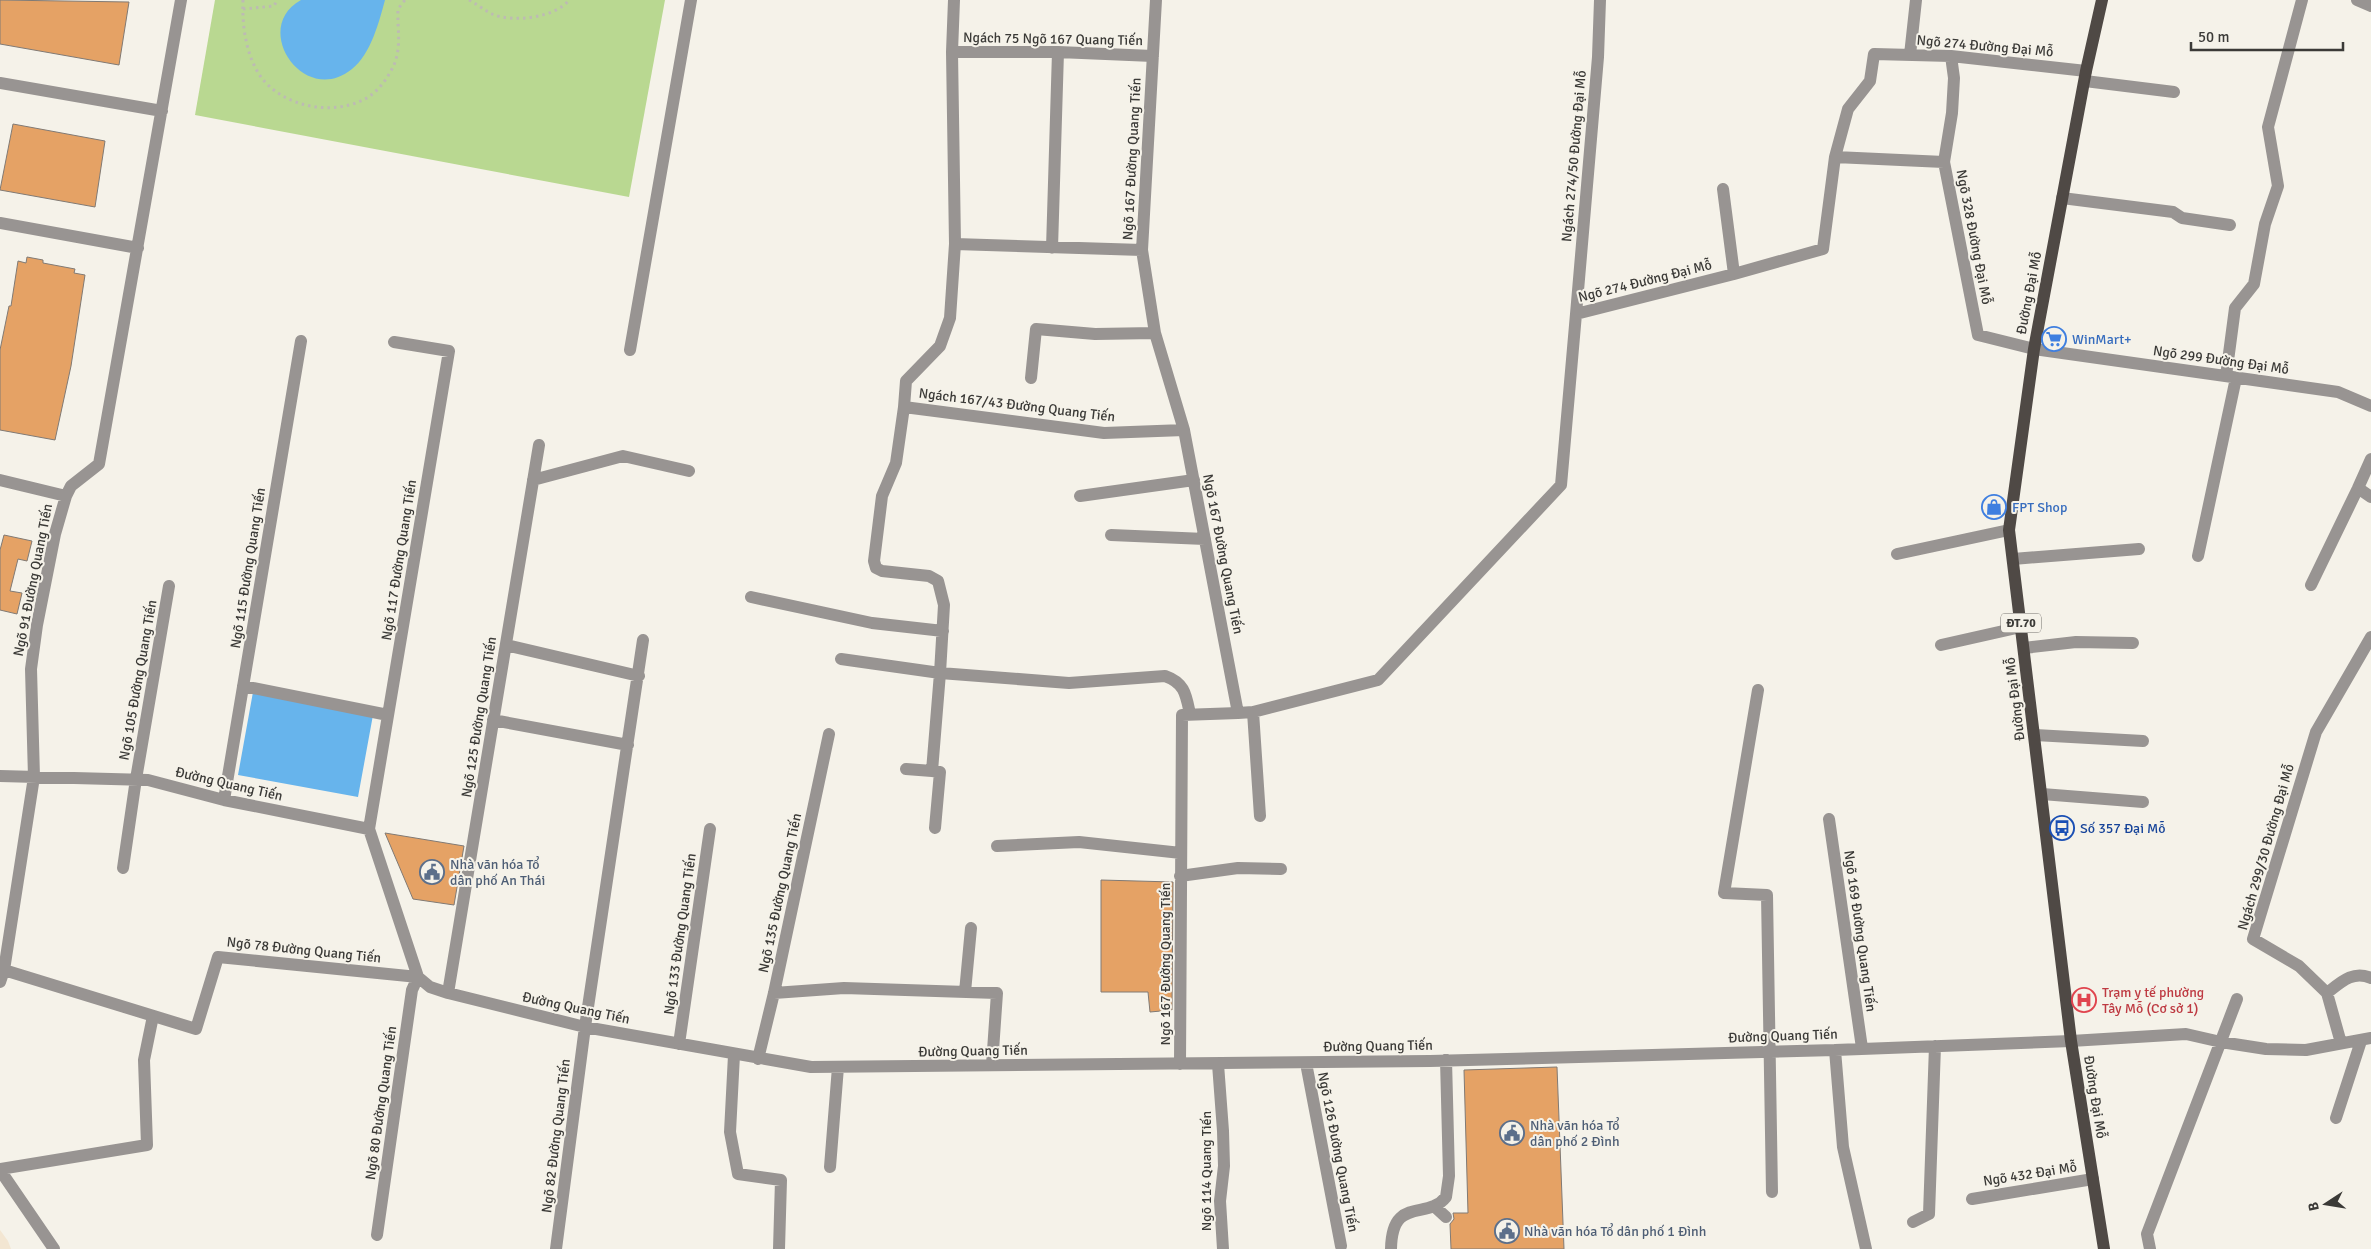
<svg xmlns="http://www.w3.org/2000/svg" width="2371" height="1249" font-family="Signika,sans-serif">
	<style>
		.education { fill: #f3e6d2 }
		.green { fill: #b9d891 }
		.water { fill: #67b4ec }
		.building { fill: #e5a265; stroke: #817a74 }
		.lines { fill: none; stroke-linecap: round; stroke-linejoin: round }
		.path { stroke: #bdbbb3; stroke-width: 3; stroke-dasharray: 2.5 4; stroke-linecap: butt }
		.minor { stroke: #989492; stroke-width: 12 }
		.major { stroke: #4f4945; stroke-width: 12 }
		.labels { text-anchor: middle; dominant-baseline: central; stroke-width: 4; stroke-linejoin: round; paint-order: stroke }
		.shield { fill: #f5f2e9; stroke: #73716c; stroke-width: 1 }
		.shield-label { font-size: 12px; font-weight: bold; fill: #3b3a37 }
		.street-label { font-size: 14px; fill: #3b3a37; stroke: #f5f2e9 }
		.shop-label { font-size: 14px; fill: #366cbe; stroke: #f5f2e9; text-anchor: start }
		.transit-label { font-size: 14px; fill: #164399; stroke: #f5f2e9; text-anchor: start }
		.service-label { font-size: 14px; fill: #4e5e75; stroke: #f5f2e9; text-anchor: start }
		.health-label { font-size: 14px; fill: #be3a42; stroke: #f5f2e9; text-anchor: start }
	</style>
	<rect width="100%" height="100%" fill="#f5f2e9"/>
	<!-- education -->
	<path class="education" d="M0 1230 8 1241 11 1249H0Z"/>
	<!-- green -->
	<path class="green" d="M215 0H665L629 197 195 115Z"/>
	<!-- water -->
	<path class="water" d="M301 0H385C379 22 371 54 352 69 304 108 250 28 301 0Z
		M253 692 373 715 358 797 238 775Z"/>
	<!-- building -->
	<path class="building" d="M0 0 129 2 119 65 0 44Z
		M13 124 105 141 95 207 0 190Z
		M27 257 43 260V263L75 269 74 273 85 275 71 366 55 440 0 430V350L9 306H11L18 261 26 263Z
		M4 535 32 541 27 561 18 559 10 591 22 593 17 614 0 610V550Z
		M385 833 464 846 454 905 413 899Z
		M1101 880 1173 882 1172 1010 1150 1012 1148 992H1101Z
		M1557 1067 1564 1249H1451L1450 1224 1454 1219 1453 1213H1468L1464 1070Z"/>
	<g class="lines">
		<!-- path -->
		<path class="path" d="M243 0C242 22 245 47 255 67 273 105 329 118 365 99 377 93 388 78 394 65 402 44 397 30 398 9L405 0
			M469 0C477 4 484 10 492 14 512 23 555 18 569 0
			M243 9 274 6 277 0"/>
		<!-- minor -->
		<path class="minor" d="M954 0 952 52 955 244 950 318 940 346 906 381 904 407 1104 433 1184 430
			M1156 0 1142 250 1155 333 1184 430 1238 713 1182 715 1180 1064
			M2357 0 2371 6
			M952 52H1058L1153 56
			M1910 55 1916 0
			M1951 56 1954 78 1952 113 1944 162 1978 335 2034 349 2338 392 2371 406
			M2085 81 2174 92
			M0 83 162 111
			M1835 157 1944 162
			M1723 189 1734 274
			M2062 198 2173 212 2182 218 2230 225
			M0 223 138 248
			M955 244 1142 250
			M1052 248 1058 52
			M1576 314 1598 57 1600 0
			M394 342 449 351 369 829 418 977 430 987 448 993 585 1027 811 1067 1430 1061 1835 1050 2071 1041 2186 1034 2221 1042 2266 1049 2306 1050 2371 1038
			M630 350 691 0
			M2226 376 2235 308 2254 284 2265 224 2278 186 2268 127 2302 0
			M1031 378 1036 329 1095 334 1155 333
			M904 407 896 463 882 496 874 561 876 568 882 571 929 576 938 581 944 605 940 673 1069 683 1165 676C1185 683 1186 695 1190 714
			M2371 459 2358 488 2371 497
			M0 480 66 496
			M533 480 623 456 689 471
			M1080 496 1194 480
			M1111 535 1205 539
			M1897 554 2009 530
			M2198 556 2236 378
			M2013 559 2139 549
			M2311 585 2358 488
			M751 597 872 623 943 631
			M506 645 639 676
			M1941 645 2021 627
			M2024 648 2076 642 2133 643
			M841 659 940 673 932 771 906 769
			M243 686 388 715
			M1758 690 1724 893 1767 895 1772 1192
			M1253 712 1260 816
			M1238 713 1253 712 1378 680 1561 485 1576 314 1734 274 1823 249 1835 157 1848 109 1870 81 1874 54 1951 56 2086 71
			M493 720 628 745
			M2035 735 2143 741
			M932 771 940 772 935 828
			M0 776 148 780 224 800 369 829
			M2042 794 2143 802
			M224 800 301 341
			M1829 819 1862 1048
			M997 846 1079 842 1181 853
			M123 868 136 779 169 586
			M1180 876 1238 868 1281 869
			M4 970 196 1029 218 957 418 977
			M0 982 4 970 34 777 31 669 37 625 55 534 66 496 71 486 99 464 181 0
			M965 992 971 928
			M448 993 539 445
			M774 993 844 988 997 993 992 1065
			M2327 993C2341 982 2353 970 2371 978
			M2341 1043 2327 993 2299 966 2253 939 2316 732 2371 637
			M679 1044 710 829
			M1835 1050 1843 1147 1866 1249
			M734 1055 730 1132 738 1174 781 1180 779 1249
			M758 1059 774 993 829 734
			M1306 1063 1341 1246
			M1218 1064 1223 1131 1224 1166 1220 1201 1223 1249
			M2336 1118 2361 1041
			M830 1167 838 1067
			M0 1169 147 1145 144 1060 153 1016
			M0 1170 54 1249
			M1972 1199 2093 1179
			M1434 1206 1446 1217
			M1913 1222 1929 1214 1935 1046
			M377 1235 412 990 418 977
			M556 1249 585 1027 643 640
			M1391 1249C1392 1195 1427 1221 1446 1197L1449 1176 1446 1060
			M2150 1249 2147 1234 2237 999"/>
		<!-- major -->
		<path class="major" d="M2102 0 2086 71 2034 349 2009 530 2071 1041 2104 1249"/>
	</g>
	<!-- icons -->
	<defs>
		<symbol id="supermarket-ring" viewBox="-11 -11 22 22"><circle r="9.5" fill="#f5f2e9" stroke="#3f7fe0" stroke-width="1.5"/><path d="M-6-5.5h2.5l.6 2H6L4.5 2H-2.5L-4.4-4H-6ZM-1.5 3.2a1.3 1.3 0 1 0 .1 0ZM3 3.2a1.3 1.3 0 1 0 .1 0Z" fill="#3f7fe0"/></symbol>
		<symbol id="shop-ring" viewBox="-11 -11 22 22"><circle r="9.5" fill="#f5f2e9" stroke="#3f7fe0" stroke-width="1.5"/><path d="M-5-2.5h2.3a2.7 3.5 0 0 1 5.4 0H5L5.5 6h-11ZM-1.5-2.5h3a1.5 2.3 0 0 0-3 0Z" fill="#3f7fe0"/></symbol>
		<symbol id="bus-ring" viewBox="-11 -11 22 22"><circle r="9.5" fill="#f5f2e9" stroke="#1a4fb4" stroke-width="1.5"/><path d="M-5-6H5V4H4V6H2V4H-2V6H-4V4H-5ZM-3.5-4V0h7V-4ZM-3.5 1.2v1.5H-2V1.2ZM2 1.2v1.5H3.5V1.2Z" fill="#1a4fb4"/></symbol>
		<symbol id="civic-ring" viewBox="-11 -11 22 22"><circle r="9.5" fill="#f5f2e9" stroke="#5c6f8a" stroke-width="1.5"/><path d="M-.6-6.5H3V-4.5H.6V-3L4-1V1h2V6H-6V1h2V-1L-.6-3ZM-1.2 2.5V6h2.4V2.5Z" fill="#5c6f8a"/></symbol>
		<symbol id="hospital-ring" viewBox="-11 -11 22 22"><circle r="9.5" fill="#f5f2e9" stroke="#e0444e" stroke-width="1.5"/><path d="M-5-5h3v3.5h4V-5h3V5h-3V1.5h-4V5h-3Z" fill="#e0444e"/></symbol>
	</defs>
	<g fill-rule="evenodd">
		<use href="#supermarket-ring" x="2040" y="325" width="28" height="28"/>
		<use href="#shop-ring" x="1980" y="493" width="28" height="28"/>
		<use href="#bus-ring" x="2048" y="814" width="28" height="28"/>
		<use href="#civic-ring" x="418" y="858" width="28" height="28"/>
		<use href="#hospital-ring" x="2070" y="986" width="28" height="28"/>
		<use href="#civic-ring" x="1498" y="1119" width="28" height="28"/>
		<use href="#civic-ring" x="1493" y="1217" width="28" height="28"/>
	</g>
	<g class="labels">
		<!-- shield labels -->
		<rect class="shield" x="2001" y="613.5" width="40" height="19" rx="4"/>
		<g class="shield-label">
			<text x="2021" y="623">ĐT.70</text>
		</g>
		<!-- street labels -->
		<g class="street-label">
			<text transform="translate(1053 39) rotate(1)">Ngách 75 Ngõ 167 Quang Tiến</text>
			<text transform="translate(1985 46) rotate(5)">Ngõ 274 Đường Đại Mỗ</text>
			<text transform="translate(1574 156) rotate(-85)">Ngách 274/50 Đường Đại Mỗ</text>
			<text transform="translate(1132 159) rotate(-87)">Ngõ 167 Đường Quang Tiến</text>
			<text transform="translate(1974 237) rotate(79)">Ngõ 328 Đường Đại Mỗ</text>
			<text transform="translate(1645 281) rotate(-14)">Ngõ 274 Đường Đại Mỗ</text>
			<text transform="translate(2029 293) rotate(-79)">Đường Đại Mỗ</text>
			<text transform="translate(2221 360) rotate(8)">Ngõ 299 Đường Đại Mỗ</text>
			<text transform="translate(1017 405) rotate(7)">Ngách 167/43 Đường Quang Tiến</text>
			<text transform="translate(1223 554) rotate(79)">Ngõ 167 Đường Quang Tiến</text>
			<text transform="translate(399 560) rotate(-81)">Ngõ 117 Đường Quang Tiến</text>
			<text transform="translate(248 568) rotate(-81)">Ngõ 115 Đường Quang Tiến</text>
			<text transform="translate(33 580) rotate(-79)">Ngõ 91 Đường Quang Tiến</text>
			<text transform="translate(138 680) rotate(-80)">Ngõ 105 Đường Quang Tiến</text>
			<text transform="translate(2015 699) rotate(-97)">Đường Đại Mỗ</text>
			<text transform="translate(479 717) rotate(-81)">Ngõ 125 Đường Quang Tiến</text>
			<text transform="translate(229 784) rotate(13)">Đường Quang Tiến</text>
			<text transform="translate(2266 847) rotate(-74)">Ngách 299/30 Đường Đại Mỗ</text>
			<text transform="translate(780 893) rotate(-78)">Ngõ 135 Đường Quang Tiến</text>
			<text transform="translate(1860 931) rotate(82)">Ngõ 169 Đường Quang Tiến</text>
			<text transform="translate(680 934) rotate(-82)">Ngõ 133 Đường Quang Tiến</text>
			<text transform="translate(304 950) rotate(6)">Ngõ 78 Đường Quang Tiến</text>
			<text transform="translate(1165 964) rotate(-90)">Ngõ 167 Đường Quang Tiến</text>
			<text transform="translate(576 1008) rotate(12)">Đường Quang Tiến</text>
			<text transform="translate(1783 1036) rotate(-2)">Đường Quang Tiến</text>
			<text transform="translate(1378 1046) rotate(-1)">Đường Quang Tiến</text>
			<text transform="translate(973 1051) rotate(-1)">Đường Quang Tiến</text>
			<text transform="translate(2095 1097) rotate(81)">Đường Đại Mỗ</text>
			<text transform="translate(381 1103) rotate(-82)">Ngõ 80 Đường Quang Tiến</text>
			<text transform="translate(556 1136) rotate(-83)">Ngõ 82 Đường Quang Tiến</text>
			<text transform="translate(1338 1152) rotate(79)">Ngõ 126 Đường Quang Tiến</text>
			<text transform="translate(1206 1171) rotate(-90)">Ngõ 114 Quang Tiến</text>
			<text transform="translate(2030 1174) rotate(-9)">Ngõ 432 Đại Mỗ</text>
		</g>
		<!-- shop labels -->
		<g class="shop-label">
			<text x="2072" y="339">WinMart+</text>
			<text x="2012" y="507">FPT Shop</text>
		</g>
		<!-- transit labels -->
		<g class="transit-label">
			<text x="2080" y="828">Số 357 Đại Mỗ</text>
		</g>
		<!-- service labels -->
		<g class="service-label">
			<text x="450" y="864">Nhà văn hóa Tổ<tspan x="450" dy="16">dân phố An Thái</tspan></text>
			<text x="1530" y="1125">Nhà văn hóa Tổ<tspan x="1530" dy="16">dân phố 2 Đình</tspan></text>
			<text x="1524" y="1231">Nhà văn hóa Tổ dân phố 1 Đình</text>
		</g>
		<!-- health labels -->
		<g class="health-label">
			<text x="2102" y="992">Trạm y tế phường<tspan x="2102" dy="16">Tây Mỗ (Cơ sở 1)</tspan></text>
		</g>
	</g>
	<!-- north arrow -->
	<g transform="translate(2326 1204) rotate(258)" stroke="#f5f2e9" stroke-width="4" paint-order="stroke">
	<path d="M0-4L9 19L0 12L-9 19Z" fill="#3b3a37"/>
	<text y="-8" font-size="14" font-weight="bold" text-anchor="middle" fill="#3b3a37">B</text>
	</g>
	<!-- scale -->
	<path d="M2191 42v8h152v-8" fill="none" stroke="#3b3a37" stroke-width="2.5"/>
	<text x="2198" y="42" font-size="15" fill="#3b3a37" stroke="#f5f2e9" stroke-width="4" paint-order="stroke">50 m</text>
</svg>
